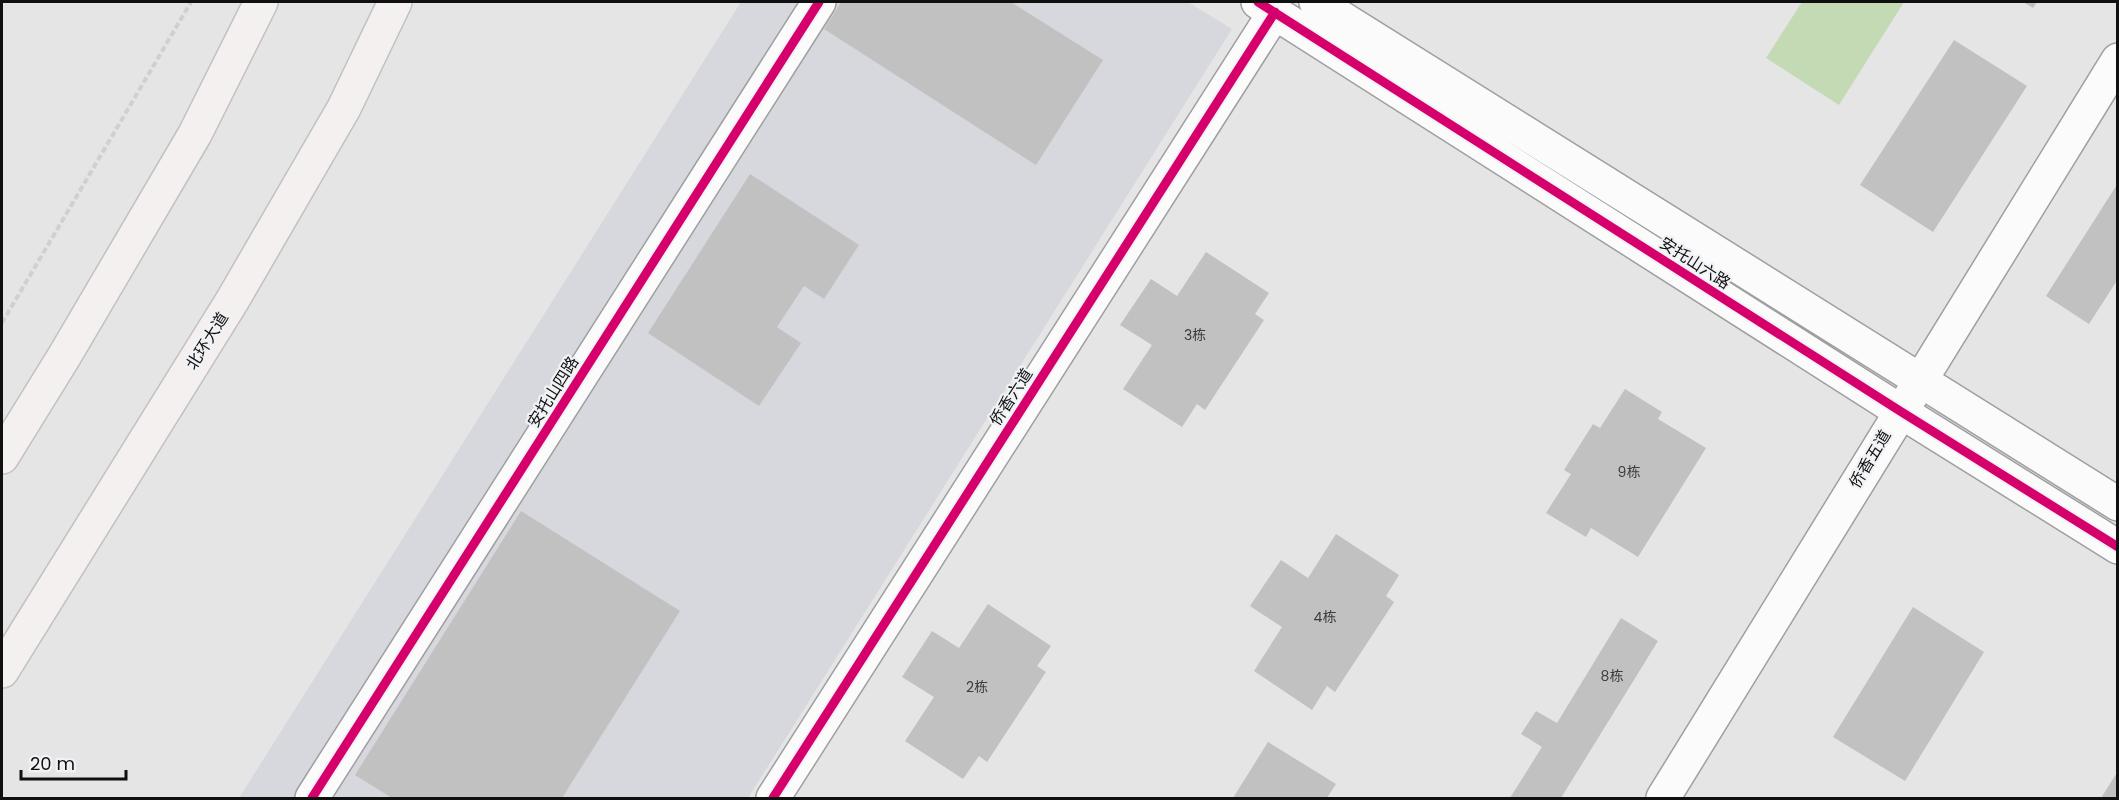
<svg xmlns="http://www.w3.org/2000/svg" width="2119" height="800" font-family="Poppins,'Noto Sans SC',sans-serif">
	<style>
		.built { fill: #d6d8dd }
		.green { fill: #c4dab5 }
		.building { fill: #c2c1c1 }
		.lines { fill: none; stroke-linecap: round; stroke-linejoin: round }
		.minor-casing { stroke: #9f9fa0; stroke-width: 36 }
		.tertiary-casing { stroke: #9f9fa0; stroke-width: 36 }
		.trunk-casing { stroke: #c1c1c2; stroke-width: 36 }
		.path { stroke: #d0d0d0; stroke-width: 4; stroke-dasharray: 6 3; stroke-linecap: butt }
		.minor { stroke: #fbfbfb; stroke-width: 33 }
		.tertiary { stroke: #fbfbfb; stroke-width: 33 }
		.trunk { stroke: #f4f0f0; stroke-width: 33 }
		.cycleway-casing { stroke: #f1f2f5; stroke-width: 13 }
		.cycleway { stroke: #d6006c; stroke-width: 9 }
		.labels { text-anchor: middle; dominant-baseline: central; stroke-width: 4.5; stroke-linejoin: round; paint-order: stroke }
		.number-label { font-size: 14px; fill: #3c3c3d }
		.street-label { font-size: 16px; fill: #101011; stroke: #f1f2f5 }
	</style>
	<rect width="100%" height="100%" fill="#e5e5e6"/>
	<!-- built -->
	<path class="built" d="M741 2H1188L1232 29 748 798H239Z"/>
	<!-- green -->
	<path class="green" d="M1802 2H1904L1839 105 1766 58Z"/>
	<!-- building -->
	<path class="building" d="M841 2H1011L1103 60 1036 165 824 29Z
		M2023 2H2037L2033 8Z
		M1954 40 2027 86 1933 232 1860 185Z
		M750 174 859 245 824 299 804 286 777 327 801 343 759 406 648 333Z
		M2118 183V279L2089 324 2046 296Z
		M1206 252 1269 293 1255 314 1264 320 1205 410 1197 404 1182 427 1123 389 1152 345 1120 325 1151 279 1177 296Z
		M1625 389 1662 412 1658 419 1706 448 1638 557 1591 528 1586 537 1546 513 1571 474 1564 470 1593 424 1600 428Z
		M521 511 680 611 562 798H392L355 775Z
		M1336 534 1399 575 1386 596 1394 602 1335 692 1327 686 1312 710 1254 671 1282 627 1250 606 1281 560 1308 578Z
		M988 604 1051 646 1037 666 1046 672 987 762 979 756 963 779 905 741 934 697 902 677 932 631 959 648Z
		M1913 607 1984 652 1905 781 1833 737Z
		M1621 618 1658 641 1561 798H1510L1542 747 1521 734 1536 711 1557 723Z
		M1268 742 1336 784 1327 798H1233Z
		M2118 771V798H2101Z"/>
	<g class="lines">
		<defs>
			<path id="minor" d="M312 798 819 2
				M773 798 1275 12"/>
			<path id="tertiary" d="M1258 2 1900 411 2118 547
				M1316 2 2118 504
				M1663 798 2118 60"/>
			<path id="trunk" d="M2 457 65 355 195 134 261 2
				M2 671 232 301 344 108 395 2"/>
		</defs>
		<!-- minor casing -->
		<use href="#minor" class="minor-casing"/>
		<!-- tertiary casing -->
		<use href="#tertiary" class="tertiary-casing"/>
		<!-- trunk casing -->
		<use href="#trunk" class="trunk-casing"/>
		<!-- path -->
		<path class="path" d="M2 323 191 2"/>
		<!-- minor -->
		<use href="#minor" class="minor"/>
		<!-- tertiary -->
		<use href="#tertiary" class="tertiary"/>
		<!-- trunk -->
		<use href="#trunk" class="trunk"/>
		<defs>
			<path id="cycleway" d="M1258 2 1900 411 2118 547
				M312 798 819 2
				M773 798 1275 12"/>
		</defs>
		<!-- cycleway casing -->
		<use href="#cycleway" class="cycleway-casing"/>
		<!-- cycleway -->
		<use href="#cycleway" class="cycleway"/>
	</g>
	<g class="labels">
		<!-- number labels -->
		<g class="number-label">
			<text x="1195" y="335">3栋</text>
			<text x="1629" y="472">9栋</text>
			<text x="1325" y="617">4栋</text>
			<text x="1612" y="676">8栋</text>
			<text x="977" y="687">2栋</text>
		</g>
		<!-- street labels -->
		<g class="street-label">
			<text transform="translate(1695 263) rotate(33)">安托山六路</text>
			<text transform="translate(207 341) rotate(-58)">北环大道</text>
			<text transform="translate(553 392) rotate(-58)">安托山四路</text>
			<text transform="translate(1011 397) rotate(-57)">侨香六道</text>
			<text transform="translate(1870 459) rotate(-59)">侨香五道</text>
		</g>
	</g>
	<!-- border -->
	<rect width="2119" height="800" fill="none" stroke="#101011" stroke-width="6"/>
	<!-- scale -->
	<path d="M21 770v9h105v-9" fill="none" stroke="#101011" stroke-width="3"/>
	<text x="30" y="770" font-size="18" fill="#101011" stroke="#f1f2f5" stroke-width="4.5" paint-order="stroke">20 m</text>
</svg>
